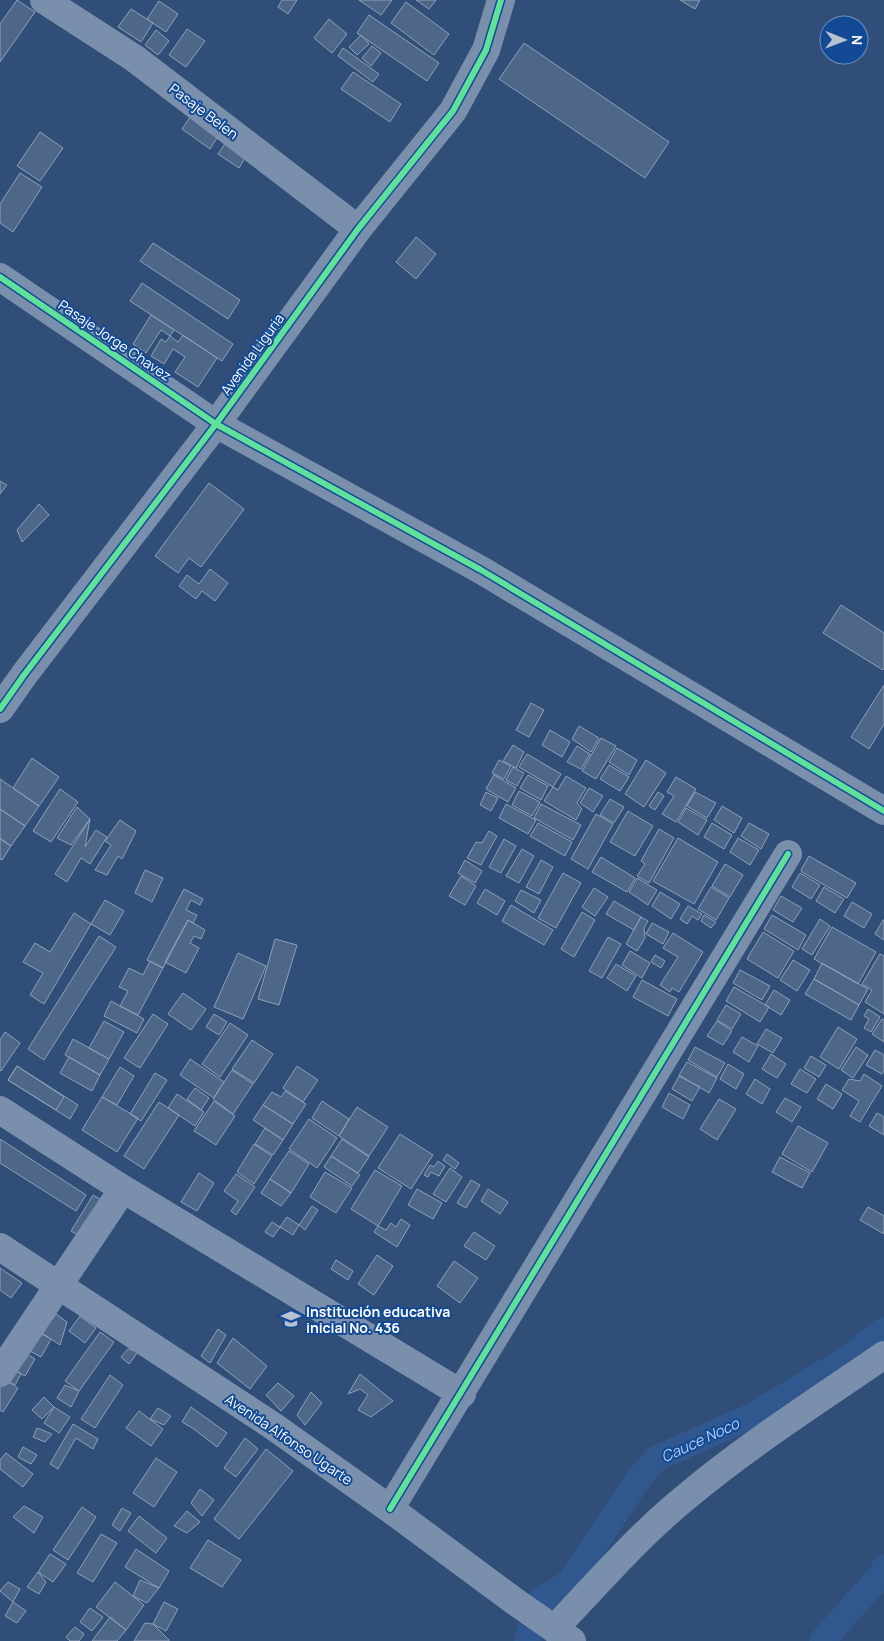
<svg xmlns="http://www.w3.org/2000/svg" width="884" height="1641" font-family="Manrope,sans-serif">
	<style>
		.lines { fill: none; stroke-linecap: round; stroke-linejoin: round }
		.canal { stroke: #30578e; stroke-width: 26 }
		.building { fill: #4e6687; stroke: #8ea0b8 }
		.minor { stroke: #7a8fab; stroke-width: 28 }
		.cycleway-casing { stroke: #134a95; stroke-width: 9 }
		.cycleway { stroke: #60e19b; stroke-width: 6 }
		.labels { text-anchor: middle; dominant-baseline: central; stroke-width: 4; stroke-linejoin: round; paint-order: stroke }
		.street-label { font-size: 14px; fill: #fff; stroke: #134a95 }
		.poi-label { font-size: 14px; font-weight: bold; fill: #fff; stroke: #134a95; text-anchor: start }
		.water-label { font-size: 15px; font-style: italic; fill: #b0d0f9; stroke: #134a95 }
	</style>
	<rect width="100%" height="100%" fill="#304e78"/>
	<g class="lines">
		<!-- canal -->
		<path class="canal" d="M527 1641 541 1600 570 1582 640 1477 657 1458 750 1417 850 1357 884 1330
			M822 1641 882 1574 884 1568"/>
	</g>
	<!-- building -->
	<path class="building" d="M17 0 35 12 0 62V24Z
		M282 0H297L288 14 278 7Z
		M359 0H392L381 15Z
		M416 0H436L429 9Z
		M680 0H700L695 9Z
		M159 1 178 14 166 32 147 19Z
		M406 2 449 34 434 55 391 23Z
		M131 9 153 23 141 42 118 27Z
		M369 15 439 63 427 81 357 33Z
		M329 19 347 34 332 53 314 38Z
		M187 29 205 41 186 67 169 55Z
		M156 30 169 41 158 55 145 45Z
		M361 35 369 44 357 55 349 47Z
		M524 43 669 142 645 178 499 79Z
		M372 46 381 53 371 66 362 58Z
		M343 48 379 74 373 82 338 56Z
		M353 72 401 104 390 122 341 89Z
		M194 111 222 130 210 149 182 129Z
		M40 132 63 148 40 181 17 166Z
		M230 136 250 150 239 168 218 154Z
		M20 173 42 187 13 232 0 223V204Z
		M416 237 436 254 416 279 396 262Z
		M153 243 240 300 228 319 140 261Z
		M142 283 233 344 222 361 130 301Z
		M151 315 174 330 170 336 161 330 146 353 133 344Z
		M183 335 217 358 198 387 175 372 185 357 173 349 164 364 151 356 161 339 166 342 170 336 178 342Z
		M0 481 7 485 0 494Z
		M209 483 244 509 201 567 189 558 178 573 155 556Z
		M39 504 49 515 22 542 17 530Z
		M210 569 228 583 215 601 202 591 196 599 179 586 187 575 199 584Z
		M841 605 884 633V668L883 670 823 633Z
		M884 685V724L869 749 851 737Z
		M531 703 544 710 529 737 516 730Z
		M579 726 599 738 591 752 572 739Z
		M550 730 570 742 562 757 542 745Z
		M601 738 616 746 596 779 582 771Z
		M513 745 524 752 516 768 503 761Z
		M577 746 590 754 581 769 567 762Z
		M617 748 637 760 629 775 609 762Z
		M527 754 561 774 553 787 519 767Z
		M32 758 59 777 39 806 13 788Z
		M499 760 511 766 504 779 492 773Z
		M646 760 666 773 644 807 625 794Z
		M609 765 629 777 620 791 600 779Z
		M513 767 524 773 517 786 506 780Z
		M494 775 516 788 508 802 486 789Z
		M528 775 548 786 541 800 520 788Z
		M566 776 586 788 577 803 582 809 576 820 544 801 553 787 558 790Z
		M676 777 696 789 676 822 662 814 674 796 667 792Z
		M0 779 39 806 25 826 0 809Z
		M589 788 603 796 593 812 580 803Z
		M60 789 78 802 51 842 33 831Z
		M519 791 540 802 532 816 512 805Z
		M486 792 498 798 491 811 480 805Z
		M658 792 664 796 655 810 649 806Z
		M695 792 716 803 707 818 687 806Z
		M610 799 624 807 614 823 600 815Z
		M506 804 536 820 528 834 499 818Z
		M541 804 581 825 573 840 534 818Z
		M722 806 742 818 734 833 714 820Z
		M77 807 90 819 71 845 57 838Z
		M686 808 707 820 698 835 678 822Z
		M0 809 25 826 11 846 0 838Z
		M628 811 653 826 635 856 610 842Z
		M596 814 613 824 588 869 571 859Z
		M90 819 85 847 96 830 107 837 90 864 81 858 67 882 55 874Z
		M120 820 136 831 122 859 118 856 107 875 95 870 111 845 105 841Z
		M538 823 572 842 565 856 530 836Z
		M712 823 732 835 724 849 704 837Z
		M749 823 769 834 761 849 741 836Z
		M659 829 674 838 649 883 637 876 645 864 641 861Z
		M489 831 497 836 481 865 467 858 476 842 482 843Z
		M678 838 718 862 694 904 653 881Z
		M738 838 759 850 750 865 730 852Z
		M0 839 11 846 2 860 0 859Z
		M504 839 516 846 501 873 489 867Z
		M522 849 534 856 519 883 506 876Z
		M809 856 856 883 847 898 802 872 801 870Z
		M601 857 635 878 627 892 592 872Z
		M465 860 482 871 475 883 458 873Z
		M541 860 553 867 539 894 526 887Z
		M725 864 743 875 730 897 712 886Z
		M145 870 163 878 152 902 135 893Z
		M563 873 581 883 556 928 538 918Z
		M800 873 820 885 811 899 792 887Z
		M461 876 476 886 465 905 449 896Z
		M637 878 657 890 648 905 629 892Z
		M711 887 729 898 716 920 698 909Z
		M824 887 844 899 835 913 816 901Z
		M594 888 608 897 595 916 582 907Z
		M184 889 203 899 200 905 191 900 186 910 197 915 193 923 188 920 163 968 147 960Z
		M485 889 505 901 497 915 477 903Z
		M521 890 541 900 534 913 515 901Z
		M660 892 680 904 671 919 652 906Z
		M781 896 802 908 793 922 773 910Z
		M105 900 124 911 110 935 91 924Z
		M614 901 641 917 634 930 606 914Z
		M852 902 872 914 864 928 844 916Z
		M511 905 553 930 544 945 502 921Z
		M688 906 702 914 698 920 692 916 687 924 680 919Z
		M582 912 595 920 574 957 561 949Z
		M74 913 91 924 44 1004 30 995 43 973 23 962 35 943 50 952Z
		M704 915 716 922 711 928 701 921Z
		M772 915 806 935 798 950 764 929Z
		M641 917 648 921 644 928 645 938 637 951 626 944Z
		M820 919 830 926 812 955 802 949Z
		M188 920 205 930 201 939 194 936 190 943 199 948 186 973 165 962Z
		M883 920H884V940L875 934Z
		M652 923 669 932 663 944 646 934Z
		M832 927 876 952 858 984 814 959Z
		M763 932 794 951 778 978 747 959Z
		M673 933 703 952 679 992 672 988 670 992 660 985 678 957 663 948Z
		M99 936 116 947 44 1060 28 1049Z
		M608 937 621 944 602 978 589 971Z
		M275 939 297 945 279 1005 258 999Z
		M630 951 650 963 642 978 622 965Z
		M238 953 266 966 243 1019 214 1007Z
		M880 954 884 956V1014L865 1002 872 990 862 984Z
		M655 955 665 961 661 968 651 962Z
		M793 960 810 970 797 991 780 980Z
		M150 961 163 968 138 1015 120 1006 128 991 119 987 129 968 143 975Z
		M822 963 868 989 859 1005 814 979Z
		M616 964 636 976 627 991 607 978Z
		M740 970 770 986 762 1000 733 983Z
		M814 979 859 1005 851 1020 805 994Z
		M642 980 677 999 668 1016 633 997Z
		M734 987 769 1007 760 1022 726 1001Z
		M774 990 790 1000 781 1015 765 1005Z
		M183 993 206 1009 191 1030 168 1014Z
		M111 1001 144 1019 137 1033 104 1016Z
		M726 1005 741 1014 732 1029 717 1020Z
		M868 1009 880 1017 871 1032 864 1028 869 1019 864 1016Z
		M153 1014 168 1024 140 1068 124 1058Z
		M214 1014 227 1022 219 1035 206 1027Z
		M882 1019 884 1020V1042L872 1034Z
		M104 1021 124 1032 109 1059 89 1048Z
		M717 1021 732 1031 723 1045 707 1036Z
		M230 1023 248 1035 220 1077 202 1064Z
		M838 1027 857 1039 839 1069 820 1057Z
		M766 1029 782 1038 773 1053 757 1044Z
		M5 1032 20 1043 1 1071 0 1070V1040Z
		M742 1037 758 1046 749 1062 733 1052Z
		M73 1039 109 1059 100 1075 65 1055Z
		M252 1040 273 1054 254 1083 232 1069Z
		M695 1047 725 1063 717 1077 688 1060Z
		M856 1047 868 1055 853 1078 841 1070Z
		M875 1050 884 1055V1071L882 1074 866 1065Z
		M771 1054 786 1064 777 1078 762 1069Z
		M811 1056 826 1065 819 1077 804 1068Z
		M69 1057 100 1075 92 1091 60 1073Z
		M190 1059 224 1082 214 1098 180 1075Z
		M687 1062 717 1078 709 1093 679 1075Z
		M728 1064 744 1074 736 1089 720 1079Z
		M17 1066 78 1105 70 1119 8 1080Z
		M17 1066 64 1097 56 1110 8 1080Z
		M297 1066 318 1080 303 1102 283 1088Z
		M120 1067 134 1076 117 1105 102 1097Z
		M800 1069 816 1079 807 1093 791 1084Z
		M232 1070 253 1084 233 1114 213 1099Z
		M155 1073 167 1080 141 1121 130 1114Z
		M864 1074 882 1086 860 1122 850 1116 859 1101 842 1090 849 1079 860 1081Z
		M679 1076 700 1087 692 1101 672 1089Z
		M755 1079 770 1089 762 1104 746 1094Z
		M826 1084 842 1094 833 1109 817 1099Z
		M195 1088 209 1098 201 1110 187 1099Z
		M285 1091 306 1104 293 1124 263 1105 272 1092 281 1097Z
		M669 1093 690 1105 683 1119 662 1107Z
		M177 1094 204 1112 195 1126 168 1108Z
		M102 1097 138 1118 117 1152 82 1130Z
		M785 1098 801 1107 792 1122 776 1112Z
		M719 1099 736 1109 717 1140 700 1129Z
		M214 1101 235 1116 216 1145 194 1131Z
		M322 1101 349 1119 339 1136 312 1118Z
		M159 1102 179 1115 144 1169 124 1156Z
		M263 1105 293 1124 283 1140 253 1120Z
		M357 1107 388 1127 369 1156 339 1136Z
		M877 1113 884 1117V1135L869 1126Z
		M309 1119 337 1138 317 1168 289 1149Z
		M798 1126 828 1143 812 1172 782 1154Z
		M265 1128 283 1140 273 1155 255 1144Z
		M400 1134 433 1155 411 1189 378 1168Z
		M0 1139 86 1195 76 1211 0 1163Z
		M342 1139 369 1157 358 1173 331 1156Z
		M254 1144 272 1156 254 1184 237 1172Z
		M289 1151 309 1164 291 1193 270 1179Z
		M447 1154 459 1163 455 1169 443 1160Z
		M331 1156 360 1175 352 1186 324 1167Z
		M780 1157 810 1173 802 1188 772 1172Z
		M438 1161 445 1166 439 1176 431 1172 428 1177 424 1175 430 1165 434 1167Z
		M450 1168 462 1177 446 1202 433 1194Z
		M375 1170 402 1186 378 1226 351 1209Z
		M325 1172 352 1188 336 1213 310 1197Z
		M199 1173 214 1183 197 1211 181 1202Z
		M236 1174 255 1187 236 1215 231 1211 238 1201 224 1191Z
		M270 1179 291 1193 281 1206 261 1193Z
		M471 1180 480 1185 466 1208 457 1203Z
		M417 1189 442 1203 433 1219 408 1205Z
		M488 1189 508 1202 500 1214 481 1201Z
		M93 1195 109 1204 88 1241 71 1231Z
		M312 1206 318 1210 305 1230 299 1225Z
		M868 1207 884 1216V1234L860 1220Z
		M287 1217 299 1225 293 1235 280 1227Z
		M401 1219 410 1225 397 1247 374 1232 378 1226 386 1230 391 1223 396 1227Z
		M272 1222 280 1227 273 1237 265 1232Z
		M474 1232 495 1246 486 1260 464 1246Z
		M377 1255 393 1266 374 1295 358 1284Z
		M336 1260 353 1271 348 1280 331 1269Z
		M454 1261 478 1278 460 1303 437 1286Z
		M0 1268 22 1283 11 1298 0 1290Z
		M56 1314 67 1322 60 1345 42 1333Z
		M80 1316 96 1328 85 1343 69 1331Z
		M218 1329 226 1335 210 1363 201 1356Z
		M36 1331 51 1339 41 1357 26 1349Z
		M100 1332 114 1342 79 1391 65 1381Z
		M233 1338 267 1366 250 1389 217 1363Z
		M128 1349 138 1352 129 1364 121 1357Z
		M24 1352 35 1359 25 1376 13 1369Z
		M13 1369 21 1374 15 1385 3 1378Z
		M360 1374 393 1401 371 1417 358 1410 368 1395 360 1389 348 1394Z
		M110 1375 123 1385 95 1428 81 1419Z
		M3 1379 18 1388 3 1412 0 1410V1384Z
		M278 1383 294 1396 281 1411 266 1395Z
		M65 1385 79 1391 71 1407 57 1398Z
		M311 1392 322 1403 305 1425 297 1415Z
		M44 1397 54 1407 42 1419 32 1410Z
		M54 1407 70 1417 59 1433 44 1423Z
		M191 1407 227 1433 217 1447 194 1429 182 1422Z
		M158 1408 171 1416 164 1425 150 1419Z
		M139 1411 163 1429 151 1446 126 1428Z
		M73 1424 98 1439 93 1449 76 1438 58 1469 50 1464Z
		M37 1428 52 1434 45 1442 33 1437Z
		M245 1438 258 1449 236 1477 224 1468Z
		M23 1447 37 1455 31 1464 18 1457Z
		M266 1449 293 1471 239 1539 214 1519Z
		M6 1453 33 1474 23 1487 0 1469V1460Z
		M156 1458 177 1472 154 1507 133 1493Z
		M200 1489 214 1500 202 1516 191 1503Z
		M24 1506 43 1517 34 1533 13 1517Z
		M82 1507 96 1517 68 1560 53 1550Z
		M122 1508 131 1513 120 1531 112 1525Z
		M187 1511 200 1522 187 1533 174 1526Z
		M139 1516 167 1538 156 1553 128 1531Z
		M101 1534 117 1543 93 1582 77 1573Z
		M208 1540 241 1560 222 1587 190 1568Z
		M136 1549 169 1571 159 1588 125 1567Z
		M50 1554 66 1564 53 1582 38 1572Z
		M38 1572 46 1582 39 1594 27 1587Z
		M140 1580 159 1588 147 1603 133 1596Z
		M8 1582 20 1589 13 1602 0 1591Z
		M115 1582 144 1605 126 1630 96 1607Z
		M13 1602 26 1611 17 1623 5 1616Z
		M164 1602 178 1609 166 1631 153 1624Z
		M90 1608 103 1617 92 1631 80 1622Z
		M110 1617 126 1630 117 1641H92Z
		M145 1623 153 1624 169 1640V1641H134Z
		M75 1627 84 1634 79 1641H70L66 1637Z"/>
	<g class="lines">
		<!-- minor -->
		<path class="minor" d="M44 0 134 58 358 229
			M0 277 216 424 481 570 884 811
			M0 709 24 675 216 424 358 229 453 111 486 50 501 0
			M0 1110 123 1189 462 1394
			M0 1247 273 1426 390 1509 517 1603 572 1641
			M0 1373 123 1189
			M390 1509 788 854
			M554 1629C597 1584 638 1536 686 1497 748 1445 817 1401 884 1355"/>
		<defs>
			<path id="cycleway" d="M0 277 216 424 481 570 884 811
				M0 709 24 675 216 424 358 229 453 111 486 50 501 0
				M390 1509 788 854"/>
		</defs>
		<!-- cycleway casing -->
		<use href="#cycleway" class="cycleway-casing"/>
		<!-- cycleway -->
		<use href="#cycleway" class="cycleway"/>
	</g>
	<!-- icons -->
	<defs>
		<symbol id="school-bare" viewBox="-9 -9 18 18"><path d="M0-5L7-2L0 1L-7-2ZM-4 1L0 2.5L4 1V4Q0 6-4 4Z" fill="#b7c1d0" stroke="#134a95" stroke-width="2.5" paint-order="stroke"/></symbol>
	</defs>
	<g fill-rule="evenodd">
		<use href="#school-bare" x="277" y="1305" width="28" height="28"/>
	</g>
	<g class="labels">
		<!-- street labels -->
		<g class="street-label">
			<text transform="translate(204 111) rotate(37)">Pasaje Belen</text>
			<text transform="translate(115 340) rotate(34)">Pasaje Jorge Chavez</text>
			<text transform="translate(252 354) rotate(-54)">Avenida Liguria</text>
			<text transform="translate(289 1439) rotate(34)">Avenida Alfonso Ugarte</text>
		</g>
		<!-- poi labels -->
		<g class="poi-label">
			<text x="306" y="1311">Institución educativa<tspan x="306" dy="16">inicial No. 436</tspan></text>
		</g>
		<!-- water labels -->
		<g class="water-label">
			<text transform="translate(700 1440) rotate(-25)">Cauce Noco</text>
		</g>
	</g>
	<!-- north arrow -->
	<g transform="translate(844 40) rotate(91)"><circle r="24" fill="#134a95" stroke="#7192bf"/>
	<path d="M0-4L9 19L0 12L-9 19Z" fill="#b7c1d0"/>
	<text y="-8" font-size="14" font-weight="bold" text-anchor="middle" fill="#ffffff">N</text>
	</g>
</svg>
